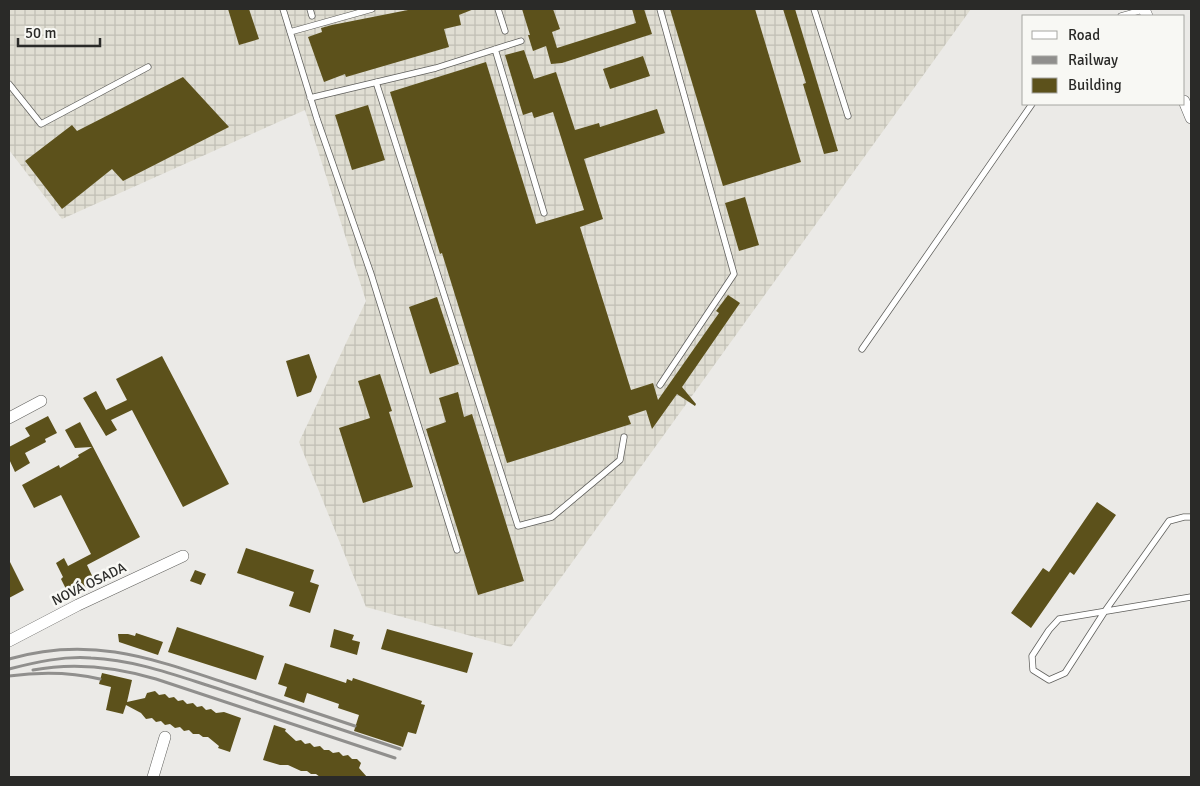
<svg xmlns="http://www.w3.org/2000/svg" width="1200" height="786" font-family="Signika,sans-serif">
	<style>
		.industrial { fill: url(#industrial-grid) }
		.building { fill: #5c511b }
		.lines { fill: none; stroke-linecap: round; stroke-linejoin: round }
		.service-casing { stroke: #60605d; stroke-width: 7 }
		.minor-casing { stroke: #60605d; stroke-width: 12 }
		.service { stroke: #fff; stroke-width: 5.5 }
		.minor { stroke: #fff; stroke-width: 11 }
		.rail { stroke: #908f8d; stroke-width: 3 }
		.labels { text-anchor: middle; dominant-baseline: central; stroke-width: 5; stroke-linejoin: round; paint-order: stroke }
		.street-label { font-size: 14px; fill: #2a2a28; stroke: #f8f8f4 }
	</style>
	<defs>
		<pattern id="industrial-grid" width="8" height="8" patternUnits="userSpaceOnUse" patternTransform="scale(1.25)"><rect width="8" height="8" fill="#e0ded3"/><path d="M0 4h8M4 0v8" fill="none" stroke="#c0bfb5"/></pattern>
	</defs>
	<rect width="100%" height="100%" fill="#ebeae7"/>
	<!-- industrial -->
	<path class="industrial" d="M9 9H971L511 647 366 607 299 442 366 301 305 110 62 219 9 150Z"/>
	<!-- building -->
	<path class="building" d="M228 9H249L259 39 239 45Z
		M413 9H474L459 15 461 25 444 29 449 47 346 77 345 74 324 82 308 37 322 32 321 28 332 25Z
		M522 9H553L560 29 552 32 557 48 636 23 632 9H644L652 34 562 63 551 64 546 46 533 51 528 35H530Z
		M670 9H755L801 162 723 186Z
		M783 9H795L838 151 824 154 803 84 806 83Z
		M524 50 534 79 556 72 575 130 599 123 600 127 657 109 665 133 584 159 603 219 580 227 631 390 653 383 658 400 719 313 716 311 728 295 740 303 682 387 696 404 695 406 677 394 652 429 646 410 628 416 631 424 507 463 442 253 440 254 390 92 486 62 536 224 584 210 553 112 534 118 532 112 523 115 505 55Z
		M643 56 650 76 610 89 603 69Z
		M183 77 229 127 123 181 112 169 62 209 25 161 72 125 77 131Z
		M368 105 385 160 352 170 335 115Z
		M745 197 759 245 739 251 725 203Z
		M437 297 459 364 430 374 409 307Z
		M309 354 317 377 311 392 297 397 286 361Z
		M162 356 229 484 183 507 132 410 111 420 117 430 106 436 83 398 96 391 106 410 127 400 116 379Z
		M380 374 392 411 389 412 413 487 363 503 339 428 370 418 358 381Z
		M458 392 464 417 472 414 524 581 478 595 426 429 446 422 439 398Z
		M48 416 57 433 45 439 46 442 25 453 30 463 15 472 9 459V447L30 436 25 428Z
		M80 422 140 537 87 565 96 584 70 597 61 579 63 577 56 563 64 558 68 566 91 554 61 495 34 508 22 485 59 465 60 468 79 457 78 455 92 447 75 448 65 430Z
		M1097 502 1116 515 1074 575 1070 572 1031 628 1011 613 1043 568 1049 572Z
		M246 548 314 570 310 582 319 585 310 613 289 606 294 592 237 573Z
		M9 560 24 590 9 598Z
		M195 570 206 574 201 585 190 581Z
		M177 627 264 656 256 680 168 652Z
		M334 629 354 635 352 640 360 642 357 655 330 647Z
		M387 629 473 653 467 673 381 649Z
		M136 633 163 642 158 655 119 642 118 634H128L135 636Z
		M285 663 346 683 347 679 352 681 353 678 422 701 421 704 425 705 416 734 408 732 403 747 354 731 359 715 338 708 339 704 307 693 304 703 284 696 287 687 278 684Z
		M102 673 132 680 127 702 145 698 147 693 155 691 159 695 165 694 169 698 174 697 178 701 183 700 187 704 193 703 197 707 202 706 206 710 211 709 216 713 224 712 241 718 230 752 218 748 219 746 208 737H203L199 734H193L189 730 184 731 180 727 175 728 170 724 165 725 161 721 156 722 152 718 146 719 141 713 126 705 123 714 106 710 111 687 99 684Z
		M274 725 286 729 285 731 296 741 301 740 305 744 310 743 314 747 320 746 324 750H329L333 753 339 752 343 756 348 755 352 759H357L361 763 359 768 367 777H320L316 774H311L307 771H301L288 765H280L263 760Z"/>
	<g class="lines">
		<defs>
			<path id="service" d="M283 9 317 119 371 274 457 550
				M310 9 312 16
				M498 9 505 31
				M660 9 734 274 660 385
				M814 9 848 116
				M1121 16 1146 9
				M290 32 372 9
				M495 49 544 213
				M376 82 518 526 552 517 620 460 624 437
				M9 84 41 124 148 67
				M310 98 436 68 521 41
				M862 349 1032 104
				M1191 517H1184L1169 521 1105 611 1065 673 1049 680 1033 670 1032 656 1049 630 1059 619 1191 597"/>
			<path id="minor" d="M1144 9 1147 16
				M1184 101 1191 118
				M9 418 41 401
				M9 641 78 605 183 556
				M153 777 165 737"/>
		</defs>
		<!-- service casing -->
		<use href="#service" class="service-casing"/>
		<!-- minor casing -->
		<use href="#minor" class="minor-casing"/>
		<!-- service -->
		<use href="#service" class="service"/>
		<!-- minor -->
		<use href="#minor" class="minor"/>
		<!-- rail -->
		<path class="rail" d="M9 659C92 635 153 659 232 685 273 699 314 712 355 726
			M9 669C36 662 63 656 91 658 135 660 175 675 216 688 277 708 338 729 400 749
			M33 670C75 662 116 667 156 679L395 758
			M9 676C40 672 70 672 100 679"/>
	</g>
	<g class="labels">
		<!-- street labels -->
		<g class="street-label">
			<text transform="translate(89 584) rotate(-26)">NOVÁ OSADA</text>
		</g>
	</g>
	<!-- border -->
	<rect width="1200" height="786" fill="none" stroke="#2a2a28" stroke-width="20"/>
	<!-- legend -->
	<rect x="1022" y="15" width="162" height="90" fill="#f8f8f4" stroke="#a6a6a2"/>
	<rect x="1032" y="31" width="25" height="8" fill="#ffffff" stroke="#a6a6a2"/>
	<text x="1068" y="40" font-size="15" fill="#2a2a28">Road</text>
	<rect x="1032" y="56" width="25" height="8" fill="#908f8d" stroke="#a6a6a2"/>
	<text x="1068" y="65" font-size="15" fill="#2a2a28">Railway</text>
	<rect x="1032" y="78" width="25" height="15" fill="#5c511b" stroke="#a6a6a2"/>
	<text x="1068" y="90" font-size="15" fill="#2a2a28">Building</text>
	<!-- scale -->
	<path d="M18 38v8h82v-8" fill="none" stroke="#2a2a28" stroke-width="2.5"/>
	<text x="25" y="38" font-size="15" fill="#2a2a28" stroke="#f8f8f4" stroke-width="4" paint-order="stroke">50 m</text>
</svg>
